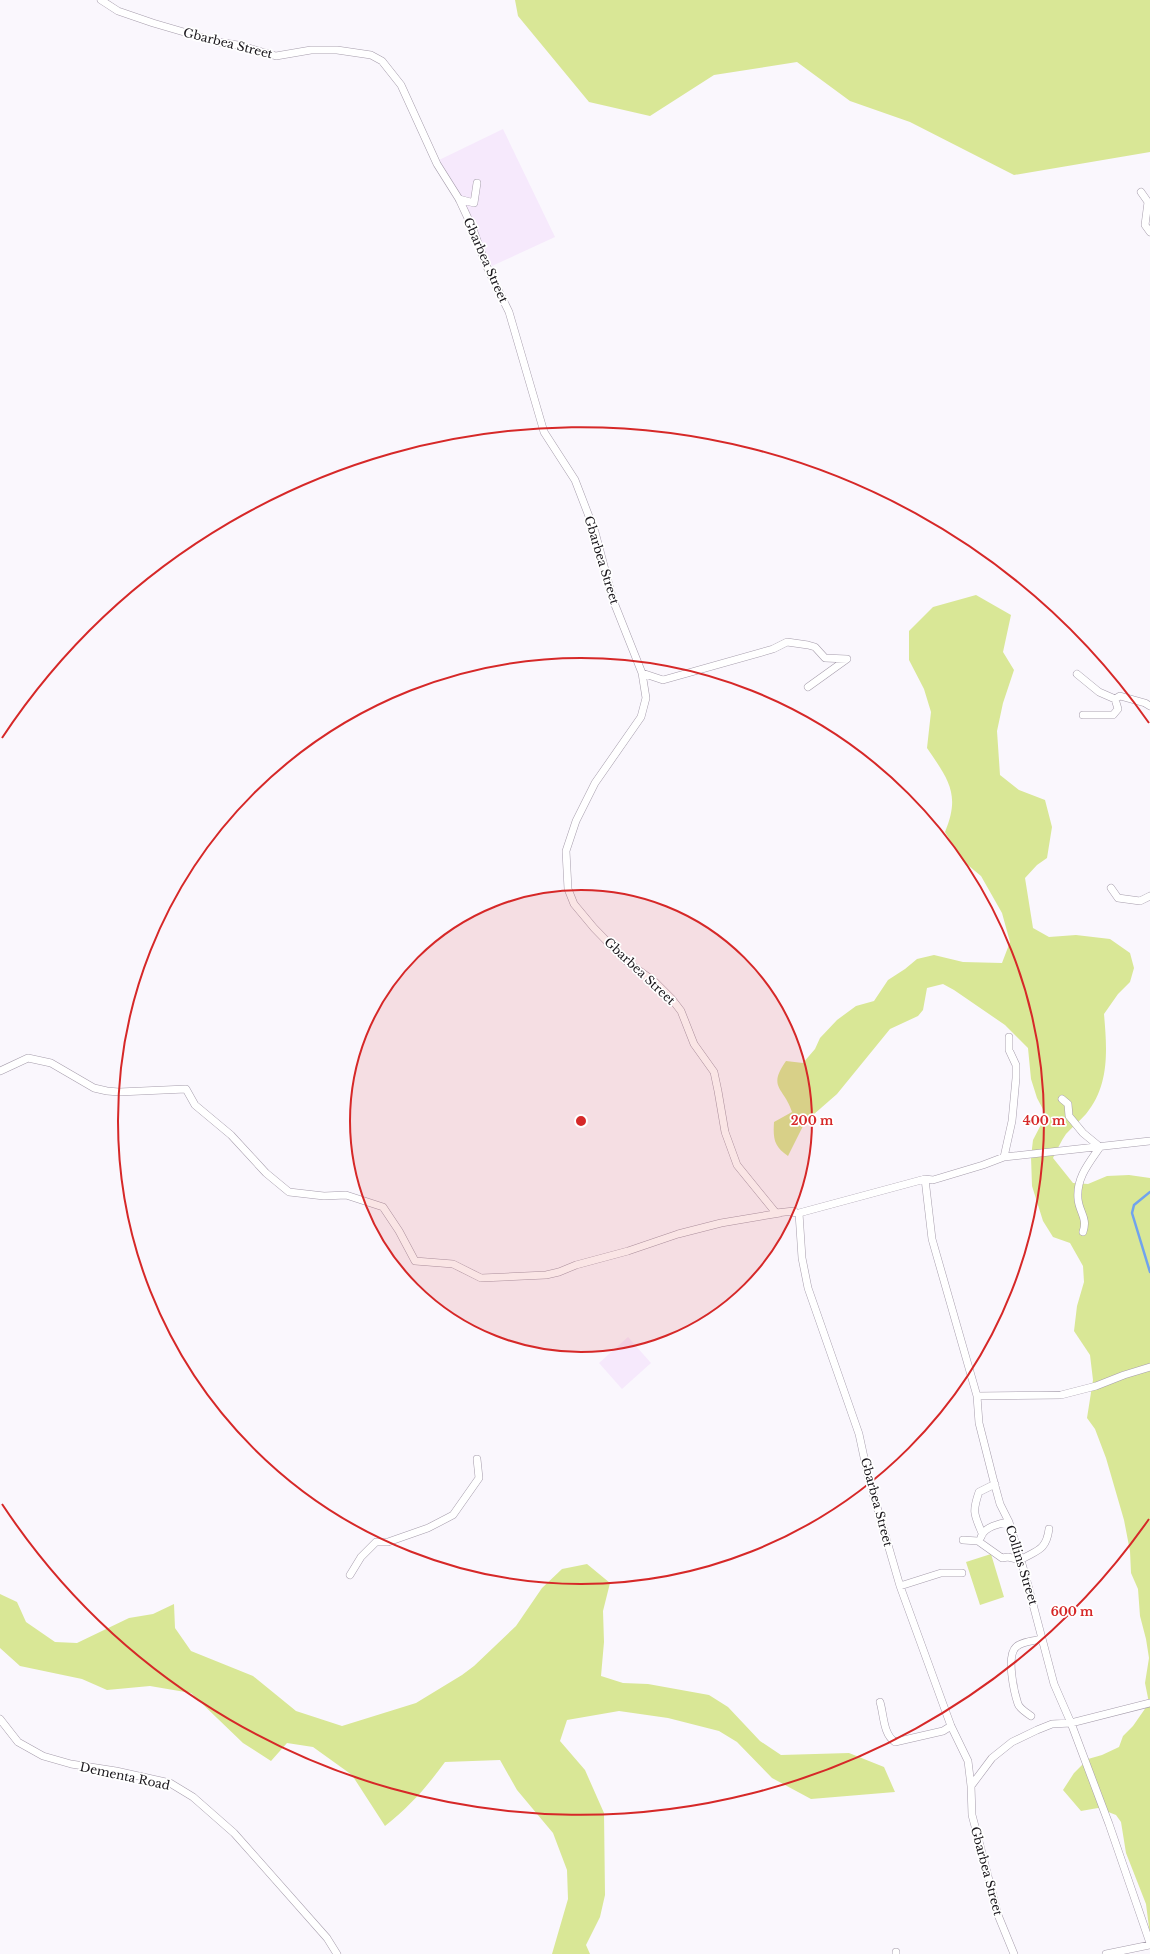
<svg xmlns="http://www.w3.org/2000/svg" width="1150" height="1954" font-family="'Libre Baskerville',serif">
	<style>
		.education { fill: #f6e9fc }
		.green { fill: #d9e796 }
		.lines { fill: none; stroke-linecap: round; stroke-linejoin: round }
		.stream { stroke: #70a3ee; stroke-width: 2.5 }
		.street-casing { stroke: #a69dac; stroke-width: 8 }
		.street { stroke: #fff; stroke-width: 7 }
		.ring { fill: none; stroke: #d62828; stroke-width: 2 }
		.labels { text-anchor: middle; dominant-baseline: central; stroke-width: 3.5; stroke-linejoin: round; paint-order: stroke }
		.street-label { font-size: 12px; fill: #19161b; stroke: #fff }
		.centre { fill: #d62828; stroke: #fff; stroke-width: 2 }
		.ring-label { font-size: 12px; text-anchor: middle; font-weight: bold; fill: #d62828; stroke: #fff; stroke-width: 3.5; stroke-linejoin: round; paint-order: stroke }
	</style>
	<rect width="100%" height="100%" fill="#faf7fd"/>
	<!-- education -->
	<path class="education" d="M503 129 555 237 492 266 437 161Z
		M628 1337 651 1363 622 1389 599 1363Z"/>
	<!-- green -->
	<path class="green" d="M515 0H1150V152L1014 175 910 122 850 101 797 62 714 75 650 116 589 102 518 16Z
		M976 595 1011 615 1003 652 1014 670 1003 703 997 731 1000 775 1019 790 1045 800 1052 827 1047 858 1037 865 1025 878 1033 928 1049 937 1076 935 1110 939 1130 953 1134 968 1130 982 1118 994 1104 1014C1107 1049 1110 1085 1086 1114 1080 1121 1072 1127 1066 1134 1061 1141 1057 1150 1053 1158L1073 1183 1088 1184 1107 1176 1129 1175 1150 1178V1935L1146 1904 1126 1853 1121 1822 1116 1815 1098 1808 1081 1811 1063 1790 1074 1773 1088 1759 1102 1755 1119 1747 1123 1736 1133 1726 1149 1703 1145 1683 1149 1658 1146 1639 1140 1616 1138 1589 1131 1573 1130 1551 1124 1520 1106 1458 1095 1429 1087 1418 1093 1380 1090 1355 1074 1331 1077 1306 1084 1282 1083 1266 1070 1243 1053 1237 1043 1221 1032 1186 1031 1157 1033 1140 1046 1115 1037 1098 1031 1079 1028 1048 1005 1025 954 990 943 984 927 988 923 1010 918 1016 890 1029 837 1094 805 1122 788 1156C774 1146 773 1139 774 1122L792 1112C784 1087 767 1088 786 1061L803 1063 815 1049 820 1038 837 1020 856 1006 874 1001 888 980 905 969 917 959 934 955 963 962 1002 963 1010 942 1002 913 981 876 963 861 945 832C961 794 948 779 927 748L931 712 924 689 909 660V631L933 607Z
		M991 1554 1004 1597 980 1605 966 1562Z
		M587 1564 610 1583 603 1611 604 1642 601 1676 623 1683 648 1684 709 1695 728 1707 760 1741 781 1755 849 1753 884 1767 895 1792 811 1799 772 1778 737 1742 719 1731 668 1718 619 1711 567 1720 560 1741 585 1770 604 1813 605 1895 600 1917 586 1945 590 1954H552L568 1899 567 1870 553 1833 517 1790 500 1760 445 1762C426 1788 410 1806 385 1826L352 1775 313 1747 287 1743 271 1761 243 1743 191 1693 150 1686 107 1690 82 1679 20 1666 0 1648V1594L17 1602 26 1622 55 1642 77 1643 129 1618 153 1614 174 1604 175 1628 191 1651 253 1676 296 1711 342 1726 416 1703 462 1675 474 1666 516 1626 542 1588 562 1569Z"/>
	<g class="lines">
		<!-- stream -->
		<path class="stream" d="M1150 1192 1134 1205 1132 1213 1150 1272"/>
		<defs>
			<path id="street" d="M101 0 118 11 153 23 218 42 238 45 276 56 311 50H337L371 55 382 61 401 85 437 164 459 199 473 229 486 265 509 312 544 432 575 480 595 532 613 600 642 673 646 698 641 717 595 783 576 821 566 851 568 889 574 904 594 928 626 961 655 982 671 998 681 1011 694 1044 714 1072 718 1091 725 1132 737 1165 776 1213 794 1211
				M1141 192 1148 202 1145 225 1150 232
				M459 199 474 203 477 183
				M642 673 663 680 773 649 787 642 808 645 815 647 825 658 847 659 808 687
				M1077 674 1099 692 1115 699 1120 696 1145 703 1150 706
				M1083 715H1113L1118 709 1115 699
				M1111 888 1118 898 1140 901 1150 896
				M0 1071 28 1058 51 1063 94 1088 107 1091 119 1092 186 1089 195 1105 231 1135 266 1173 289 1192 324 1196 346 1195 383 1207 399 1231 415 1261 453 1264 481 1278 546 1275 559 1272 576 1265 628 1251 678 1234 721 1223 780 1213
				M1062 1099 1068 1104 1069 1116 1083 1133 1100 1147C1089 1163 1076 1178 1078 1199 1079 1212 1088 1218 1083 1232
				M1004 1157 1012 1121 1016 1078V1065L1009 1050V1037
				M925 1179 932 1239 977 1396 979 1423 994 1482 1000 1504 1009 1522 1025 1574 1054 1684 1071 1723 1109 1824 1150 1943
				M790 1212 799 1213 925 1179 933 1180 983 1165 1004 1157 1150 1141
				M799 1213 802 1258 808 1288 859 1434 868 1476 900 1586 951 1726 968 1761 971 1786 992 1758 1012 1742 1037 1730 1052 1724 1071 1723 1150 1703
				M977 1396 1061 1395 1096 1386 1124 1375 1150 1367
				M982 1533C974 1514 972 1512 979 1492L995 1484
				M981 1537C984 1527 1000 1523 1009 1522
				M963 1540 978 1541 1002 1558 1008 1557 1020 1560C1037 1550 1046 1551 1049 1529
				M350 1575 361 1557 376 1542H388L428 1528 453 1515 479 1478 477 1459
				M900 1586 941 1573H962
				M880 1702C884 1715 883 1734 895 1742L943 1731 951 1726
				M1031 1716C1027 1713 1020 1709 1018 1704 1014 1692 1006 1656 1016 1647 1022 1641 1034 1641 1042 1639
				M0 1719 18 1742 43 1756 71 1764 116 1771 170 1783 193 1797 234 1833 327 1938 337 1954
				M971 1786 972 1815 976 1830 998 1915 1014 1954
				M896 1952V1954
				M1106 1954 1150 1945"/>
		</defs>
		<!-- street casing -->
		<use href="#street" class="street-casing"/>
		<!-- street -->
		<use href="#street" class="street"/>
	</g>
	<!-- distance rings -->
	<circle cx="581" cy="1121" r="231" fill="#d62828" fill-opacity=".12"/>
	<g class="ring">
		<circle cx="581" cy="1121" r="231"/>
		<circle cx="581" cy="1121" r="463"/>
		<path d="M1149 1519A694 694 0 0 1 2 1504M2 738A694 694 0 0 1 1149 723"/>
	</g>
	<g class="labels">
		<!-- street labels -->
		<g class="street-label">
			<text transform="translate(228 43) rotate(14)">Gbarbea Street</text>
			<text transform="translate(486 260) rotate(66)">Gbarbea Street</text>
			<text transform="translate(602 560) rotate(73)">Gbarbea Street</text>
			<text transform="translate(640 971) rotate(43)">Gbarbea Street</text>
			<text transform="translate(877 1502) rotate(75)">Gbarbea Street</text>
			<text transform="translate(1022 1565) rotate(73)">Collins Street</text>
			<text transform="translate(125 1776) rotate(12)">Dementa Road</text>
			<text transform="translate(987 1871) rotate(75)">Gbarbea Street</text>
		</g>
	</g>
	<circle cx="581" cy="1121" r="6" class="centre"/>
	<g class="ring-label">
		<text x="812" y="1125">200 m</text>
		<text x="1044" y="1125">400 m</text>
		<text x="1072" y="1616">600 m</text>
	</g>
</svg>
